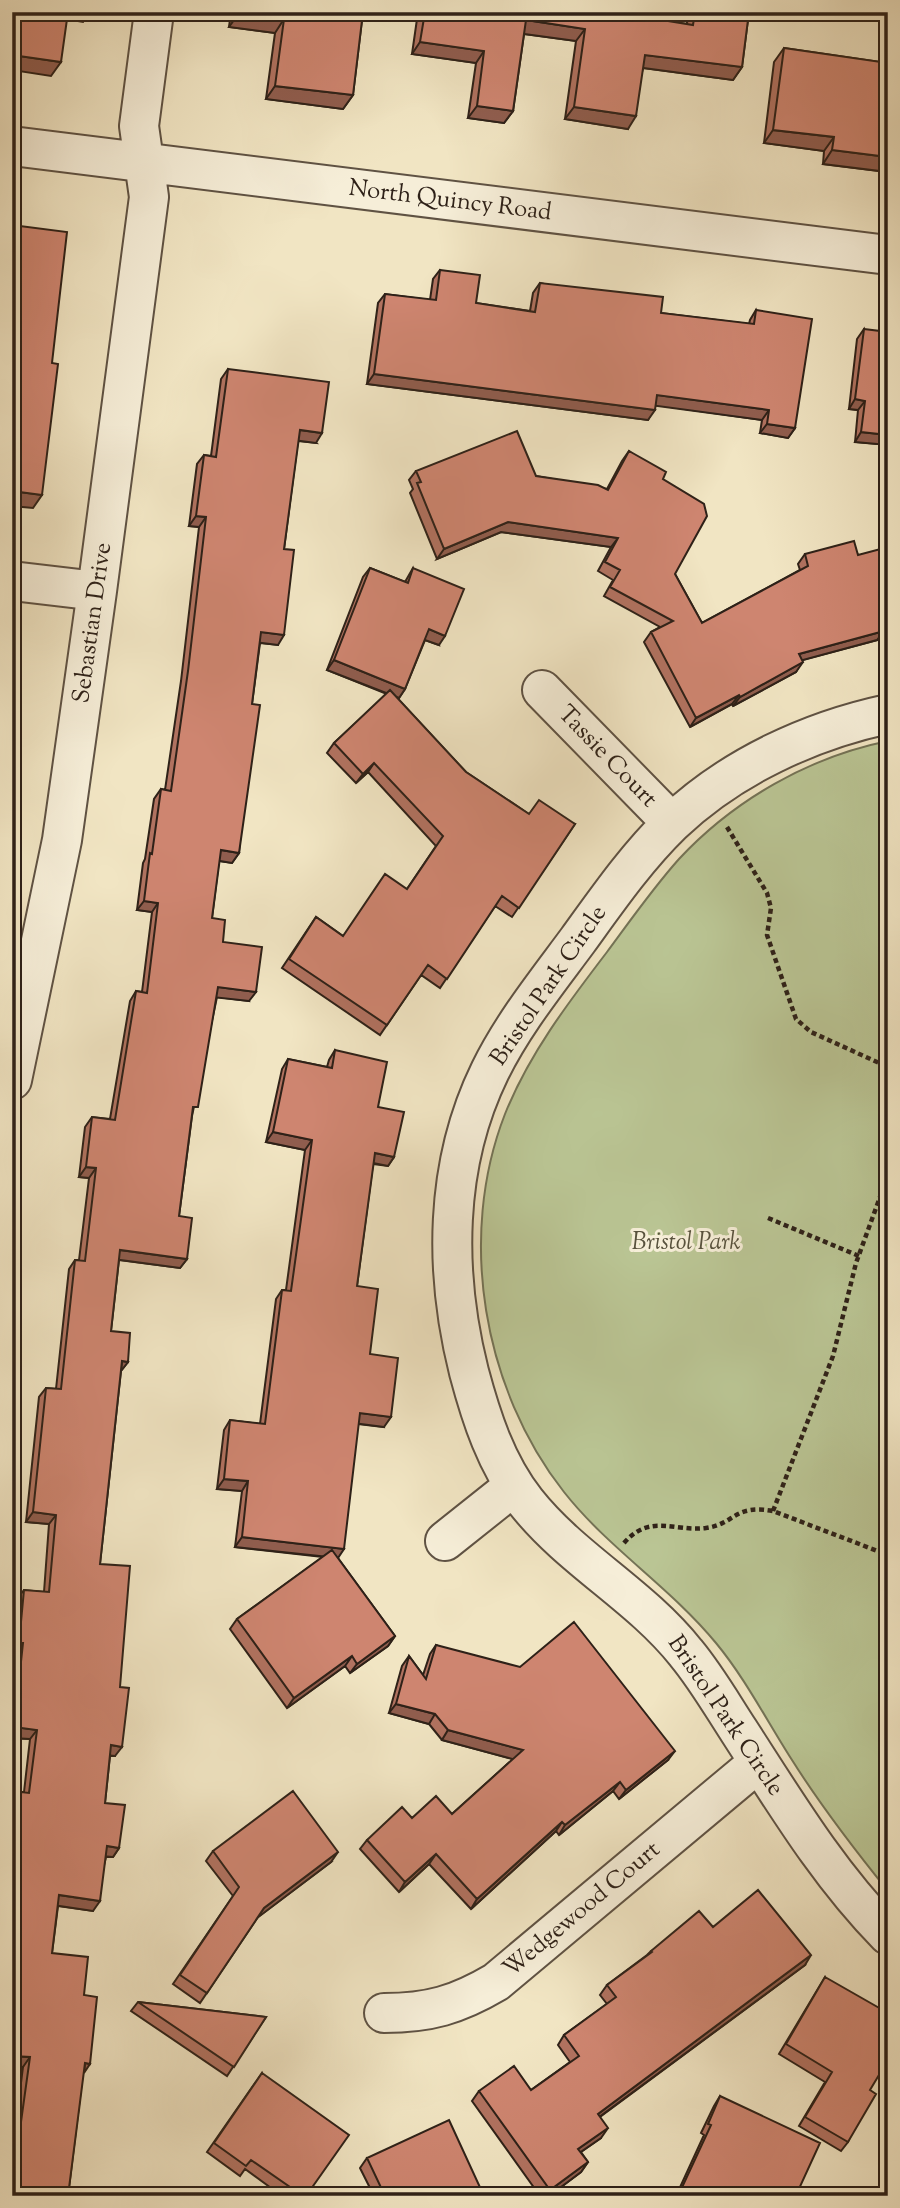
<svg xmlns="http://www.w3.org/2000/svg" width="900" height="2208" font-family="'Sorts Mill Goudy',serif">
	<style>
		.park { fill: #bac594; stroke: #747356; stroke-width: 2 }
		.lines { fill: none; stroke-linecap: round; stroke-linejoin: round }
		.minor-casing { stroke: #5f5243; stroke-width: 42 }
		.path { stroke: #2e2118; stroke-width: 4.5; stroke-dasharray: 5 3.5; stroke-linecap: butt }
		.minor { stroke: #f6eed8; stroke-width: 38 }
		.wall { fill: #b17260; stroke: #2e2118; stroke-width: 2 }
		.shaded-wall { fill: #905d4e; stroke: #2e2118; stroke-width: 2 }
		.building { fill: #ce8570; stroke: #2e2118; stroke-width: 2 }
		.labels { text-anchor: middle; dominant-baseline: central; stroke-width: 6; stroke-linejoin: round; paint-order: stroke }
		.street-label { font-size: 24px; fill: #2e2118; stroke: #f6eed8 }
		.park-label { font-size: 24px; font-style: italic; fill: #58523d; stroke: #f6eed8 }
	</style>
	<rect width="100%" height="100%" fill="#f1e5c3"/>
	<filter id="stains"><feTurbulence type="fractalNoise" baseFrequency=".00286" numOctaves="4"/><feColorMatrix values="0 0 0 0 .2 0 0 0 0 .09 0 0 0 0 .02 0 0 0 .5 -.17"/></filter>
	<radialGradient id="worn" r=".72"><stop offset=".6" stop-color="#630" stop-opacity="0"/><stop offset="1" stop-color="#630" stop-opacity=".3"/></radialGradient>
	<!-- park -->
	<path class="park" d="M888 741V1891C854 1849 821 1806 792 1760 767 1721 745 1678 716 1643 670 1587 608 1548 564 1492 483 1389 457 1237 505 1114 529 1054 568 1003 607 952 630 921 653 888 679 859 734 800 809 757 888 741Z"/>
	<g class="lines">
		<defs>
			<path id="minor" d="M12 146 888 255
				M12 581 97 591
				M542 690 672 823
				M888 714C809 731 731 767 672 823 636 858 607 900 578 940 547 982 513 1024 490 1071 444 1165 444 1273 469 1372 481 1417 496 1464 526 1502 572 1560 640 1595 686 1653 706 1677 722 1705 739 1731 785 1802 828 1874 888 1935
				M12 1080 62 840 97 591 149 197 139 126 154 12
				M445 1541 514 1486
				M384 2013C429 2013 457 2005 496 1982L759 1762"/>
		</defs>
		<!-- minor casing -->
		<use href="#minor" class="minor-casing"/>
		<!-- path -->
		<path class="path" d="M727 827 767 893 771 908 767 935 796 1019 811 1032 888 1067
			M768 1218 859 1256
			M773 1511 833 1356 856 1263 888 1175
			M624 1543C650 1513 674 1532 706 1528 735 1524 734 1504 773 1511L888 1555"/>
		<!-- minor -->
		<use href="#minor" class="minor"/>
	</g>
	<!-- wall -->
	<path class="wall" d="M231 12H363L353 95 343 109 266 99 275 33 229 27Z
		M418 12H613L687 24 688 12H749L742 67 733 80 643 68 628 129 565 119 576 41 524 34 513 111 504 123 468 118 476 63 412 54Z
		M784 48 888 63V172L823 164 824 151 764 143 774 62Z
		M440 270 476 303 530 311 533 293 540 283 661 313 749 324 750 320 756 310 795 428 788 438 760 433 762 420 656 405 648 420 367 384 378 303 385 294 430 300 433 279Z
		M864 329 888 445 855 442 858 410 849 409 857 339Z
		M228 369 316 443 298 441 284 549 278 645 260 643 252 704 239 853 232 863 219 861 212 918 249 1001 217 997 192 1116 179 1216 187 1259 180 1268 119 1260 111 1331 128 1362 121 1371 100 1564 120 1687 115 1756H110L105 1803 119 1848 113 1857H106L93 1911 58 1906 52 1953 84 1995 83 2073 68 2196 16 2122 23 2067 12 2066V1814L14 1801 21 1792H24L30 1739 12 1738V1690L16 1653H12L17 1599 24 1590 44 1592 49 1524 26 1522 39 1397 46 1388 56 1389 69 1269 75 1260H79L89 1178 79 1177 85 1127 92 1117 110 1119 130 1001 136 991 142 992 152 912 137 910 143 863 145 859 154 799 161 789 165 790 181 681 199 527 189 526 197 464 204 455 211 456 221 379Z
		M629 451 663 479 675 574 702 623 800 570 798 564 805 554 858 555 884 631 877 640 802 660 796 672 733 706 732 704 690 727 644 642 651 632 660 627 604 596 613 580 598 571 611 547 501 532 437 559 410 493 413 489 409 480 416 471 536 476 607 489 622 461Z
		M370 568 405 582 413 568 439 645 425 640 405 689 399 698H397L466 772 529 814 575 824 512 917 495 906 440 988 421 975 380 1035 282 968 316 917 343 936 407 889 436 846 368 772 356 783 327 753 334 743 387 694 327 670 363 577Z
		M335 1050 378 1107 394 1157 388 1166 373 1164 357 1286 384 1427 358 1424 338 1558 395 1636 388 1646 350 1673 345 1666 287 1708 230 1629 237 1619 323 1557 235 1547 242 1491 217 1489 224 1430 230 1420 260 1424 276 1299 282 1290H286L305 1150 266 1142 282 1069 288 1059 327 1067 329 1060Z
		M436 1645 668 1760 619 1799 613 1791 559 1835 556 1831 471 1909 429 1864 399 1892 360 1849 367 1840 412 1818 452 1814 513 1759 442 1740 429 1724 389 1713 402 1666 409 1656 423 1675 430 1654Z
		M213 1851 331 1862 258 1917 200 2003 173 1984 233 1896 206 1861Z
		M713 1927 805 1965 600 2117 601 2138 581 2152 588 2162 581 2172 549 2196H540L472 2101 479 2091 531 2090 570 2062 558 2045 564 2035 607 2004 600 1995 607 1985 647 1955 651 1951Z
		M825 1977 870 2090 848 2142 841 2151 799 2126 825 2082 779 2054Z
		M138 2002 266 2017 227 2076 131 2011Z
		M262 2073 306 2196H282L245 2169 240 2176 207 2152Z
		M720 2096 797 2193 802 2195 676 2196 704 2135 701 2133 714 2106Z
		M367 2158 484 2196H374L360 2168Z"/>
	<!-- shaded-wall -->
	<path class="shaded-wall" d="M64 12H89L83 22 60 18Z
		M239 13 284 19 275 33 229 27Z
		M526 20 585 29 576 41 517 33Z
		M420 42 484 51 476 63 412 54Z
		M12 55 61 62 51 76 12 70Z
		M645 55 742 67 733 80 636 67Z
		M275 86 353 95 343 109 266 99Z
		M477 106 513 111 504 123 468 118Z
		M574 107 636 116 628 129 565 119Z
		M773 130 834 137 824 151 764 143Z
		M832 150 888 157V172L823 164Z
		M374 374 655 410 648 420 367 384Z
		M657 395 769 410 762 420 650 405Z
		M855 399 865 401 858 410 849 409Z
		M767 424 795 428 788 438 760 433Z
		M300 430 322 433 316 443 293 440Z
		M861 432 888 435V445L855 442Z
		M12 491 42 495 33 508 12 506Z
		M196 516 206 517 199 527 189 526Z
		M508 522 618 538 611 547 501 532 437 559 444 549Z
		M880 616 888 617V627L874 626Z
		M429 629 445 636 439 645 422 639Z
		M884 631 877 640 792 663 799 654Z
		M261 632 284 635 278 645 254 642Z
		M334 660 405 689 399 698 327 670Z
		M803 662 796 672 733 706 740 697Z
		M739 695 732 704 690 727 696 718Z
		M374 763 368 772 356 783 363 774Z
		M221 850 239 853 232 863 214 860Z
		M144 901 158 903 152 912 137 910Z
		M218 987 256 992 249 1001 212 997Z
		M273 1132 312 1140 305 1150 266 1142Z
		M375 1153 394 1157 388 1166 368 1162Z
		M86 1167 96 1168 89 1178 79 1177Z
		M120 1250 187 1259 180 1268 113 1259Z
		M122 1361 128 1362 121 1371Z
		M360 1413 391 1417 384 1427 353 1423Z
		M224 1479 248 1481 242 1491 217 1489Z
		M33 1512 56 1515 49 1524 26 1522Z
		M242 1537 344 1549 338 1558 235 1547Z
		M395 1636 388 1646 350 1673 357 1664Z
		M19 1643H23L16 1653H12Z
		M352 1656 345 1666 287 1708 294 1698Z
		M396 1704 435 1714 429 1724 389 1713Z
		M14 1727 37 1730 30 1739 12 1738V1729Z
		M448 1730 523 1750 516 1760 442 1740Z
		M111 1745 122 1747 115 1756 105 1755Z
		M675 1751 668 1760 619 1799 626 1790Z
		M620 1782 613 1791 559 1835 565 1825Z
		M562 1822 556 1831 471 1909 477 1899Z
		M107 1846 119 1848 113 1857 100 1856Z
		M338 1852 331 1862 257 1918 264 1908Z
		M436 1854 429 1864 399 1892 405 1882Z
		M59 1895 100 1901 93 1911 53 1905Z
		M811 1955 805 1965 591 2123 598 2114Z
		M12 2056 30 2057 23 2067 12 2066Z
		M85 2063 90 2064 84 2073Z
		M608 2128 601 2138 572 2158 578 2149Z
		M588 2162 581 2172 549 2196H546L550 2190Z"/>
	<!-- building -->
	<path class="building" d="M12 12H68L61 62 12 55Z
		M239 12H363L353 95 275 86 284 19Z
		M425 12H613L693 25 695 12H749L742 67 645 55 636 116 574 107 585 29 526 20 513 111 477 106 484 51 420 42Z
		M784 48 888 63V157L832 150 834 137 773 130Z
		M12 225 67 232 52 363 58 364 42 495 12 491Z
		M440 270 480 275 476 303 535 312 540 283 663 297 661 313 754 324 756 310 812 319 795 428 767 424 769 410 657 395 655 410 374 374 385 294 436 300Z
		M864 329 888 332V435L861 432 865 401 855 399Z
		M228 369 329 382 322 433 300 430 284 549 294 550 284 635 261 632 252 704 260 705 239 853 221 850 212 918 225 920 223 942 262 947 256 992 218 987 198 1107H193L179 1216 192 1218 187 1259 120 1250 111 1331 130 1333 128 1362 122 1361 100 1564 130 1566 120 1687 129 1688 122 1747 111 1745 105 1803 125 1805 119 1848 107 1846 100 1901 59 1895 52 1953 88 1957 84 1995 97 1997 90 2064 85 2063 68 2196H12V2121L21 2122 30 2057 12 2056V1856L21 1792 29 1793 37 1730 14 1727 23 1643H19L24 1590 49 1592 56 1515 33 1512 46 1388 61 1389 75 1260 85 1261 96 1168 86 1167 92 1117 115 1120 136 991 147 993 158 903 144 901 150 853 152 854 161 789 171 791 188 671 206 517 196 516 204 455 216 457Z
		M517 431 536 476 598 485 608 490 629 451 666 472 663 479 704 504 707 516 675 574 702 623 808 566 805 554 854 541 858 555 888 547V617L880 616 884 631 799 654 803 662 740 697 739 695 696 718 651 632 673 621 610 587 620 570 605 562 618 538 508 522 444 549 417 483 421 482 416 471Z
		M370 568 408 583 413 568 464 589 445 636 429 629 405 689 334 660Z
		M12 631 17 632 12 664Z
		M390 690 466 772 529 814 539 800 575 824 519 908 502 896 447 979 428 965 387 1025 289 959 316 917 343 936 385 874 407 889 443 836 374 763 363 774 334 743Z
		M335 1050 387 1062 378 1107 404 1112 394 1157 375 1153 357 1286 378 1289 370 1354 398 1358 391 1417 360 1413 344 1549 242 1537 248 1481 224 1479 230 1420 265 1424 282 1290 291 1291 312 1140 273 1132 288 1059 332 1068Z
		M332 1550 395 1636 357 1664 352 1656 294 1698 237 1619Z
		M574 1622 675 1751 626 1790 620 1782 565 1825 562 1822 477 1899 436 1854 405 1882 367 1840 402 1807 412 1818 436 1796 452 1814 523 1750 448 1730 435 1714 396 1704 409 1656 426 1679 436 1645 520 1667Z
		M293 1791 338 1852 264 1908 207 1993 180 1975 239 1887 213 1851Z
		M758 1890 811 1955 598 2114 608 2128 578 2149 588 2162 550 2190 479 2091 514 2066 531 2090 579 2056 564 2035 616 1997 607 1985 652 1952 651 1951 699 1911 713 1927Z
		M825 1977 888 2013V2060L870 2090 876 2094 848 2142 805 2117 832 2072 786 2044Z
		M138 2002 266 2017 234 2067Z
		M262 2073 349 2135 306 2196H303L251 2160 246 2166 214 2143Z
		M720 2096 820 2143 797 2193 802 2196H678L711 2125 708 2124Z
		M449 2120 484 2196H385L367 2158Z"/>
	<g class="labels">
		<!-- street labels -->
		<g class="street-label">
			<text transform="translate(450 201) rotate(7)">North Quincy Road</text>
			<text transform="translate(93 623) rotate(-82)">Sebastian Drive</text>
			<text transform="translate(607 757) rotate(46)">Tassie Court</text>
			<text transform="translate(549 986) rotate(-56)">Bristol Park Circle</text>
			<text transform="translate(725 1716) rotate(56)">Bristol Park Circle</text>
			<text transform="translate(582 1910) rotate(-40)">Wedgewood Court</text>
		</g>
		<!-- park labels -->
		<g class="park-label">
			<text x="686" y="1243">Bristol Park</text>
		</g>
	</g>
	<!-- margin -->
	<rect width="900" height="2208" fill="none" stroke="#f1e5c3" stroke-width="42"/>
	<rect x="14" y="14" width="872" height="2180" fill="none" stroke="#2e2118" stroke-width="3.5"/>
	<rect x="21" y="21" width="858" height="2166" fill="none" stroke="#2e2118" stroke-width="2"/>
	<rect width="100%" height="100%" filter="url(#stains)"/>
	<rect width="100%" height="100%" fill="url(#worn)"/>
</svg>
